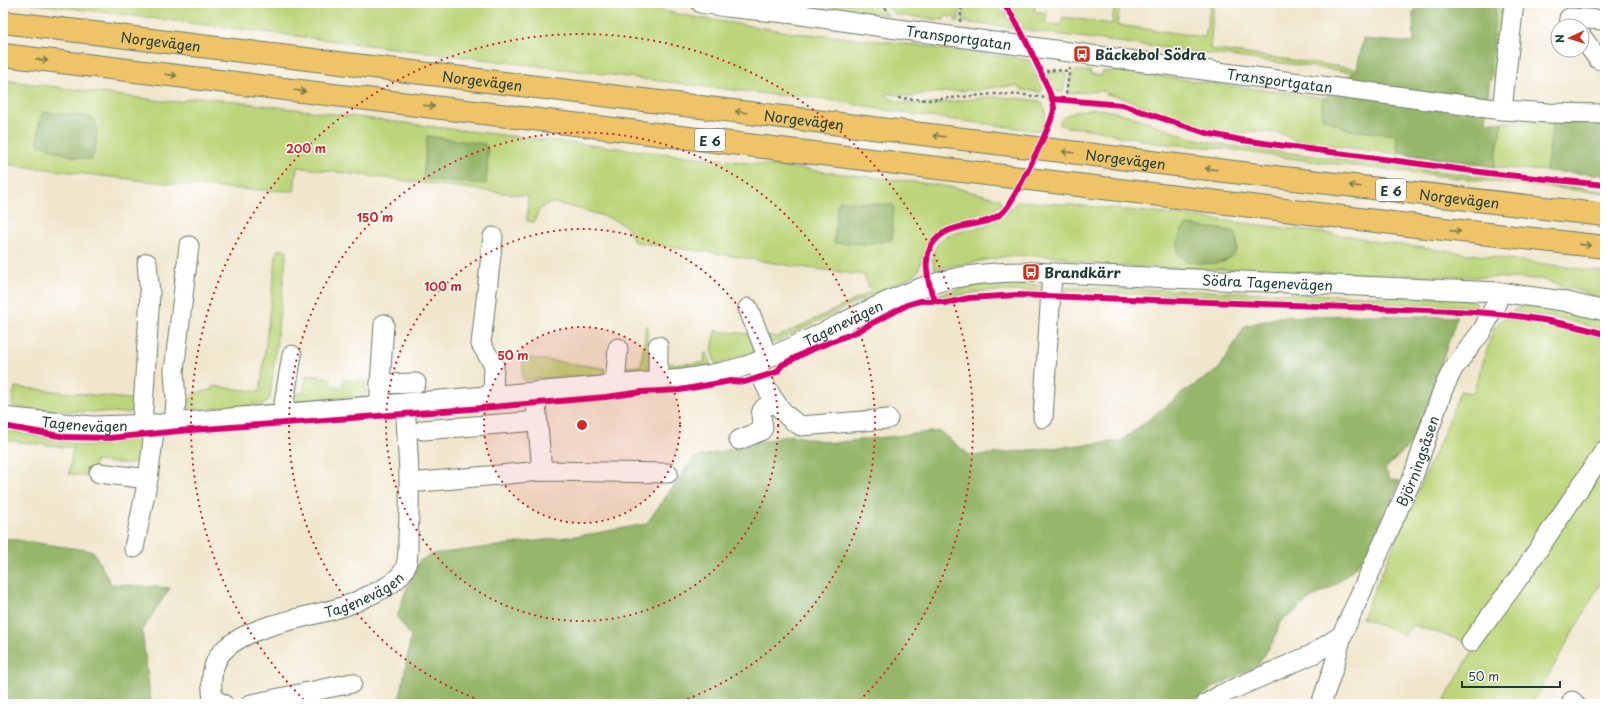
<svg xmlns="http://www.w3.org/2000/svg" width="1608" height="707" font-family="'Playpen Sans',sans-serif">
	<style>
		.green { fill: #bdd57a; stroke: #6e8957; fill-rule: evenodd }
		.forest { fill: #96b66a; stroke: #5a7a4f }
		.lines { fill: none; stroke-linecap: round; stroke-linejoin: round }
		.minor-casing { stroke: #687869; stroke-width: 21 }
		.highway-casing { stroke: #687869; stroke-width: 24 }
		.path { stroke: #687869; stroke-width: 2.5; stroke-dasharray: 3 3; stroke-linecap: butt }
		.minor { stroke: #fff; stroke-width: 19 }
		.highway { stroke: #efc469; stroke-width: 22 }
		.cycleway-casing { stroke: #fff; stroke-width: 8 }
		.cycleway { stroke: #d6006c; stroke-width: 6 }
		.oneway { stroke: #7d7a4c }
		.ring { fill: none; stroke: #d62828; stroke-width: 2; stroke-dasharray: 2 4 }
		.labels { text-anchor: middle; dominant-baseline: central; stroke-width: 3; stroke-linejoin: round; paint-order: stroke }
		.shield { fill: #fff; stroke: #627771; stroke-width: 1 }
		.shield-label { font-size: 13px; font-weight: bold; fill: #1f3d34 }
		.street-label { font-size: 14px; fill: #1f3d34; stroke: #fff }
		.poi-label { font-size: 14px; font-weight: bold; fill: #1f3d34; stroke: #fff; text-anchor: start }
		.centre { fill: #d62828; stroke: #fff; stroke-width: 2 }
		.ring-label { font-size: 12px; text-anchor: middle; font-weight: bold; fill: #d62828; stroke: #fff; stroke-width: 3; stroke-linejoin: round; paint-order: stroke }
	</style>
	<rect width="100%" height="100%" fill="#fff"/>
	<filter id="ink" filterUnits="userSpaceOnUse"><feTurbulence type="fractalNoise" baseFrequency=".025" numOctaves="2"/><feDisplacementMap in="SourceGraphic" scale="8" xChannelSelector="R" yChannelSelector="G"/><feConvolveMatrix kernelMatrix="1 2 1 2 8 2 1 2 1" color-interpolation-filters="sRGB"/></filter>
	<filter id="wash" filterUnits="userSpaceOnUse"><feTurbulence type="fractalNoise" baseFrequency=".012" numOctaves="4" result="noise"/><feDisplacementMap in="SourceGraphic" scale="16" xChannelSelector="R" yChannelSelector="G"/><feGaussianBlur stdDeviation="0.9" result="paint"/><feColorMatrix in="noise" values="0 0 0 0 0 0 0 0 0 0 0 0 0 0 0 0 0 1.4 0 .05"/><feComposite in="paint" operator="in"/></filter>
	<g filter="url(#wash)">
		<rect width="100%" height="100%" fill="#f0e6cc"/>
		<!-- green -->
		<path class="green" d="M29 3H623L699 18 795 33 890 42 1029 60 1042 89 1041 92 1023 90 1016 86 994 87 972 91 970 90 921 94 911 97 886 93 888 97C914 112 963 98 993 97 1009 97 1024 99 1039 101 1050 107 1044 122 1041 131L909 114 807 96 774 95Z
			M816 3 877 4 888 15 820 6 816 4Z
			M885 3H960L959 19V21L956 22 955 17 945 16 944 20 896 15 885 5Z
			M964 3 996 4 1005 13 1013 28 963 22Z
			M1007 3H1035L1034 11 1047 13 1045 23 1061 25 1063 17 1112 24 1115 3H1120L1117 25 1205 37 1211 3H1214L1210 49 1357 69 1394 64 1465 3H1502C1502 19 1499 65 1493 78 1491 81 1486 83 1483 86L1360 73 1024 30Z
			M1075 71H1091V74L1101 76 1102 72 1119 71 1324 98 1322 100 1350 130 1396 135 1398 151 1441 159 1294 141 1281 133 1253 131H1250L1245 134 1195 126 1117 96 1105 94 1104 91 1069 93 1070 78Z
			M1047 72H1065L1066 78 1063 92C1053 95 1050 81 1046 74Z
			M3 80 162 101 179 102 188 99 199 97 459 130 923 183 956 188 1000 199 1002 204 991 212 949 226 937 233 931 238 926 248 917 273 913 276 887 287 774 343 771 342 767 336 778 337 871 292 864 275 792 266 709 252 634 242C632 237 630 232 627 228 617 217 569 206 554 203 541 204 538 211 534 222L527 221 528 196 297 167 294 191C197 190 100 175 3 164ZM427 136 488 149 486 166 488 172Z
			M1094 109C1126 111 1153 125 1182 135 1194 139 1206 141 1218 144L1515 181 1605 191V193L1485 181 1311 161 1219 148 1155 143 1132 137H1121L1111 133 1082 128 1067 127 1059 124C1064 111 1082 111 1094 109Z
			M1502 122H1553L1546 171 1494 167Z
			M1017 201C1130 208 1243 223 1356 237L1371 241 1605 272V299L1540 279 1117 266 1068 260 1066 257 1030 255 1008 256 935 269C929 254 936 243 948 235 976 227 1001 227 1017 201ZM1236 233C1238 253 1239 249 1223 263Z
			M277 250H287L270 399 263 404 194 410 187 404 186 401 191 399 195 393 212 390 213 386 260 392Z
			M989 284 1040 285 1045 291H986L942 298 937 295 969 287Z
			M1068 287 1470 299 1475 301 1477 305 1476 307H1474L1063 291Z
			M1528 306 1548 308 1605 321V330L1560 319 1512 312 1517 308Z
			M1504 318 1547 325 1605 338V575L1532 704H1448L1444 701 1476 645 1413 625 1404 635 1362 618 1448 423 1460 391 1473 393 1494 328Z
			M646 326H648L647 343 650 355 649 373H626L625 367 641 366Z
			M715 331 751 334 756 351 745 356 716 364 712 353Z
			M705 353 708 354 710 366 666 371 665 364 704 363Z
			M524 357 603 368 605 369V374L523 380 522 377Z
			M306 375 331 378 330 383C335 388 338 389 343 385L344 379 367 382 365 394 361 397 293 402 292 393H304Z
			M15 387 139 400 135 410 128 413 64 411 20 408 13 406 12 404Z
			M3 429 85 446 143 437 146 449 140 458 130 464 95 461 93 477 69 474 73 448 4 440 3 449Z"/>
		<!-- forest -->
		<path class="forest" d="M1423 3H1496L1486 122H1502L1494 167 1398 151 1396 135 1350 130 1322 118V100L1357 69 1363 39 1414 43 1413 12Z
			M43 112 86 116 94 119C100 133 95 147 92 160L74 157 38 144 39 124Z
			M1553 122H1605V175L1546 171Z
			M427 136 485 144C489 152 487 175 486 184L423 179Z
			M840 201 894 205 892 240 867 244 834 243 837 206Z
			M1187 225 1234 231C1248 260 1216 268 1193 262 1189 261 1185 261 1182 258 1177 254 1176 247 1178 241 1180 233 1181 230 1187 225Z
			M1362 315 1457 317 1416 439 1385 469 1390 479 1400 481 1369 555 1336 584 1307 601 1293 613 1280 622 1274 640 1258 665 1213 688 1191 704H396L401 693 411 636 397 617 405 593 419 561 434 554 591 534 646 524 694 458 790 435 833 443 939 431 971 456 1121 441 1184 392 1219 369 1245 326 1279 317Z
			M3 538 93 551 111 584 170 588 142 630 151 704H3Z"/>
	</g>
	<g filter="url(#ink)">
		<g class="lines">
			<defs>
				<g id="minor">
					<path id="s1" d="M701 3 726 7 795 14 883 27 1502 110 1549 113 1605 114"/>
					<path d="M1569 18 1605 20"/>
					<path d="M1582 37 1598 59 1605 61"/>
					<path d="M1502 110 1514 3"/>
					<path d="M748 308 768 358"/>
					<path d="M658 346V382"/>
					<path d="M756 362C765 387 777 413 801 426L888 419"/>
					<path d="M380 384 384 324"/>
					<path d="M615 385 618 348"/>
					<path d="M535 392 542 471"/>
					<path d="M380 396V384L416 383"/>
					<path d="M493 396 494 365 481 344 493 237"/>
					<path d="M282 414 292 355"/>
					<path id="s2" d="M3 417 92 426 161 424 683 379C709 375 733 371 757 362 816 340 869 305 929 285 962 274 996 272 1031 272L1499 292 1563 301 1605 311"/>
					<path d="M1043 418 1052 274"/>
					<path d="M174 423 176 401 174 371 189 246"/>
					<path d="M142 425 150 294 147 263"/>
					<path d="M423 430 537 421"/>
					<path d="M739 440 761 431 763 428C760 411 759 410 774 401"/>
					<path d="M99 473 148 479"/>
					<path d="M421 482 542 471 668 473"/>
					<path d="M134 548 148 479 155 424"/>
					<path d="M1471 642 1523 572 1605 450"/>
					<path d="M1572 701 1575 704"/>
					<path id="s3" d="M223 704 213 699C210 681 211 661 226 648 255 623 309 618 345 606 354 603 362 599 370 595 382 590 397 582 404 570 409 561 408 547 408 537 411 492 408 448 405 404"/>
					<path d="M251 704 352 683"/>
					<path d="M1206 704 1222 694 1313 654 1342 635"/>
					<path id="s4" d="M1321 704 1334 666 1342 635 1414 474 1443 389 1453 369 1482 331 1497 302 1499 292"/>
				</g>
				<g id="highway">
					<path id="s5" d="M3 22 1250 174 1605 215"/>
					<path d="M3 55 1417 226 1605 247"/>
				</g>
			</defs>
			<!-- minor casing -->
			<use href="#minor" class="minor-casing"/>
			<!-- highway casing -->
			<use href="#highway" class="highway-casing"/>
			<!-- path -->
			<path class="path" d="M881 3 889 12
				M960 22 962 3
				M1040 72 1054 70 1069 71
				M898 98 929 100 994 94 1025 95 1053 99
				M1065 100 1070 68"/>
			<!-- minor -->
			<use href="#minor" class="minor"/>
			<!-- highway -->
			<use href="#highway" class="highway"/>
			<defs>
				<path id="cycleway" d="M1002 3C1005 7 1009 10 1012 15 1019 27 1055 97 1054 109 1053 122 1013 203 1003 212 982 231 948 218 931 246 927 254 926 261 927 269 928 280 930 293 936 301L946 303 969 298 1017 295 1455 311C1505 313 1556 320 1605 334
					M1053 99 1122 105 1206 133 1241 140 1488 173 1605 185
					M3 426 66 437 110 438 179 431 470 409 606 397 642 392 680 390 731 381 745 382 777 372 782 365 808 351 856 332 907 305 920 301H936"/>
			</defs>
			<!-- cycleway casing -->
			<use href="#cycleway" class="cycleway-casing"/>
			<!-- cycleway -->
			<use href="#cycleway" class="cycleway"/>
		</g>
		<!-- one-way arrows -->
		<defs><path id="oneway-shaft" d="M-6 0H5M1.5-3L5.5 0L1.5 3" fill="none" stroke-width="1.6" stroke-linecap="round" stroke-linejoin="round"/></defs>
		<g class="oneway">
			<use href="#oneway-shaft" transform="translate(42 60) rotate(7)"/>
			<use href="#oneway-shaft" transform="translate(171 75) rotate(7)"/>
			<use href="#oneway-shaft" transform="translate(300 91) rotate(7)"/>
			<use href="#oneway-shaft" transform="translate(429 106) rotate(7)"/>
			<use href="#oneway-shaft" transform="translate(741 112) rotate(-173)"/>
			<use href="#oneway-shaft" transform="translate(939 136) rotate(-173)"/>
			<use href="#oneway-shaft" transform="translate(1068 152) rotate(-173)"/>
			<use href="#oneway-shaft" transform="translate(1211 169) rotate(-173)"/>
			<use href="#oneway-shaft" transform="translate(1355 186) rotate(-173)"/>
			<use href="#oneway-shaft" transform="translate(1455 231) rotate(6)"/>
			<use href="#oneway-shaft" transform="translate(1585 245) rotate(6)"/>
		</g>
	</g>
	<!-- distance rings -->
	<circle cx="582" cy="425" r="98" fill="#d62828" fill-opacity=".12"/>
	<g class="ring">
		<circle cx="582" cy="425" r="98"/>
		<circle cx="582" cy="425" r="196"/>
		<path d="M491 704A293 293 0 1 1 673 704"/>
		<path d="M308 704A391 391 0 1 1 856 704"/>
	</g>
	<!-- icons -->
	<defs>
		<symbol id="bus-square" viewBox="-11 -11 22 22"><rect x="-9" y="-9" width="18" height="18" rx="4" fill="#c8321e" stroke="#fff"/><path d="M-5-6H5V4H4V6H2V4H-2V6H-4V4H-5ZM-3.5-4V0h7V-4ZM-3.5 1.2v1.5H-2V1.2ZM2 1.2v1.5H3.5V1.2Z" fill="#fff"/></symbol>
	</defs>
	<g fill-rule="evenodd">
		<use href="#bus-square" x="1072" y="44" width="20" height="20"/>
		<use href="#bus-square" x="1021" y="262" width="20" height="20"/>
	</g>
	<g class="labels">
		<!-- shield labels -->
		<g class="shield">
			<rect x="695" y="129" width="30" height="22" rx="3"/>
			<rect x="1376" y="179" width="30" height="22" rx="3"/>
		</g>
		<g class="shield-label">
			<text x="710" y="140">E 6</text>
			<text x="1391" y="190">E 6</text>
		</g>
		<!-- street labels -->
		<g class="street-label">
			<text stroke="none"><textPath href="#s1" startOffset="260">Transportgatan</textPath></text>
			<text stroke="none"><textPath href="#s5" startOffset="159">Norgevägen</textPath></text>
			<text stroke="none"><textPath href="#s5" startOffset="483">Norgevägen</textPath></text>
			<text stroke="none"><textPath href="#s1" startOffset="584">Transportgatan</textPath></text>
			<text stroke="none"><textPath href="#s5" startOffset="807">Norgevägen</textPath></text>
			<text stroke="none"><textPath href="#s5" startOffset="1131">Norgevägen</textPath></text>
			<text stroke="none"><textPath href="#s5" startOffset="1467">Norgevägen</textPath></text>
			<text stroke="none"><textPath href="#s2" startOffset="1287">Södra Tagenevägen</textPath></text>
			<text stroke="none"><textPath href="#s2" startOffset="853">Tagenevägen</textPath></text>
			<text stroke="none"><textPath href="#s2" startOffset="82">Tagenevägen</textPath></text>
			<text stroke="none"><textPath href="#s4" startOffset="262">Björningsåsen</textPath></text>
			<text stroke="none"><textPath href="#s3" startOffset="215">Tagenevägen</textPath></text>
		</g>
		<!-- poi labels -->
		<g class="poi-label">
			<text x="1095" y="54">Bäckebol Södra</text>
			<text x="1044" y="272">Brandkärr</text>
		</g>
	</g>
	<circle cx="582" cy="425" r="6" class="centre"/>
	<g class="ring-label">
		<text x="306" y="153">200 m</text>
		<text x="375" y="222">150 m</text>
		<text x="443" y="291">100 m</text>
		<text x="513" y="360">50 m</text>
	</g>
	<!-- margin -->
	<rect width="1608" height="707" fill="none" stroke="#fff" stroke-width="16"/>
	<!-- north arrow -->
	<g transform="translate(1570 38) rotate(266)"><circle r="19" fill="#ffffff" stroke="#a5b1ae"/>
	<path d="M0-3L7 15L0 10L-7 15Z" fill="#c8321e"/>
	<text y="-6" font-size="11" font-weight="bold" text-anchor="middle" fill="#1f3d34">N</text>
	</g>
	<!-- scale -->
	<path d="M1462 681v6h98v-6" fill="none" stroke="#1f3d34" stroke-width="2"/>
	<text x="1468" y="681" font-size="12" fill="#1f3d34" stroke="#ffffff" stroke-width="3" paint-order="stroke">50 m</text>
</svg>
